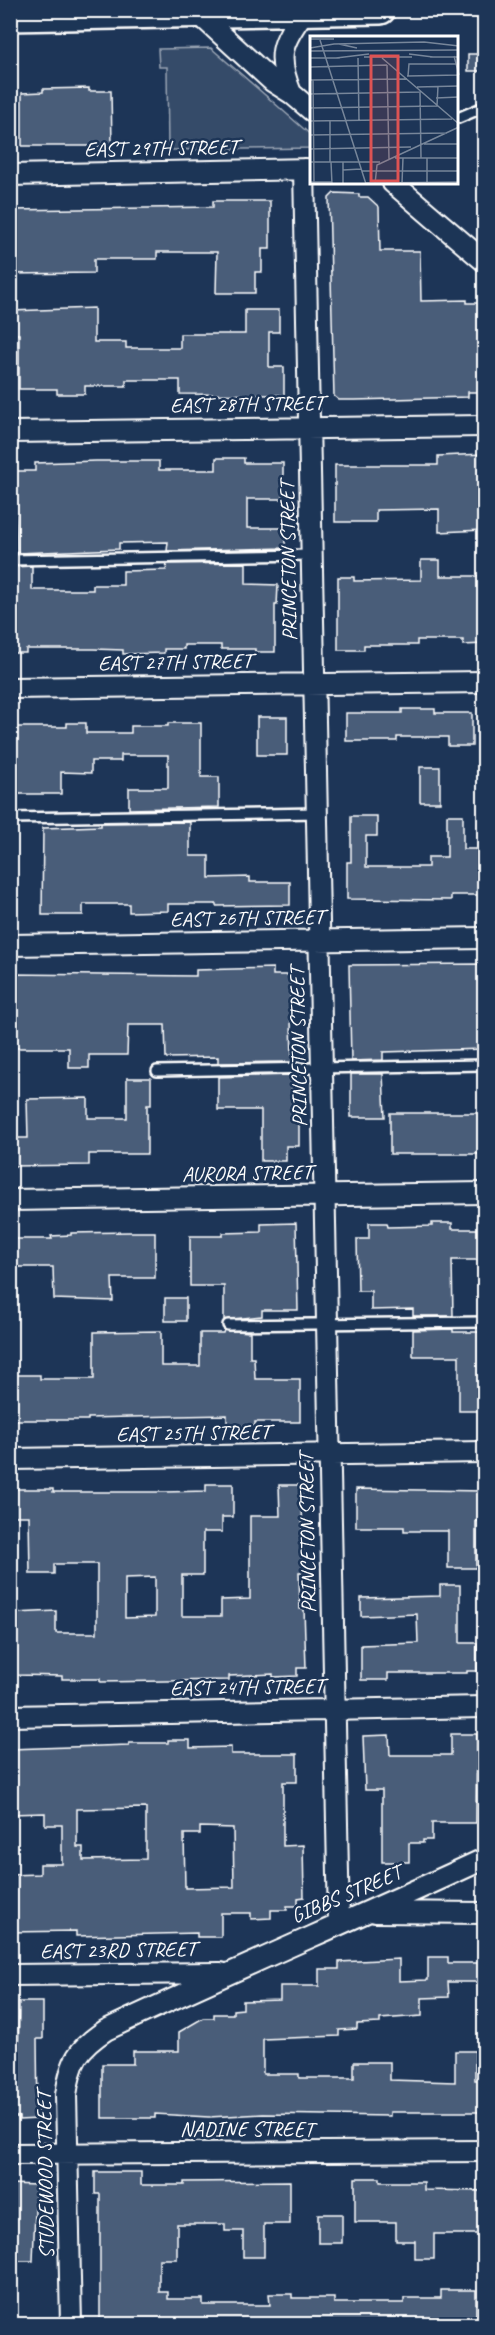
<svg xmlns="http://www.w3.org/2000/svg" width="495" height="2335" font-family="Caveat,sans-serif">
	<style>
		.green { fill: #364b69; stroke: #9aa5b4; stroke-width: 1.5 }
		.building { fill: #4a5d79; stroke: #fff; stroke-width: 1.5; fill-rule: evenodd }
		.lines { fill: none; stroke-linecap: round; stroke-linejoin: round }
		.service-casing { stroke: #fff; stroke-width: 14 }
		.minor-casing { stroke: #fff; stroke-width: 24 }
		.secondary-casing { stroke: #fff; stroke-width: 32 }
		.service { stroke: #1d3557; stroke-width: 9 }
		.minor { stroke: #1d3557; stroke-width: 20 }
		.secondary { stroke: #1d3557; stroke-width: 27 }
		.labels { text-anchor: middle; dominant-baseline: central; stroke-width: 5; stroke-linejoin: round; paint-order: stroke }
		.street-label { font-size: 21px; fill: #fff; stroke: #1d3557 }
		.inset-road { fill: none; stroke: #77869a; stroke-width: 1.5 }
		.view { fill: #de5353; fill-opacity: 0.15; stroke: #de5353; stroke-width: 3 }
		.inset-edge { fill: none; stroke: #fff; stroke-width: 3 }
	</style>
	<rect width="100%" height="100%" fill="#1d3557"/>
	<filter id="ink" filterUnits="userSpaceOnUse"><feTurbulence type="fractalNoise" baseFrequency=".0167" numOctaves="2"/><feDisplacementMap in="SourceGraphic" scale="12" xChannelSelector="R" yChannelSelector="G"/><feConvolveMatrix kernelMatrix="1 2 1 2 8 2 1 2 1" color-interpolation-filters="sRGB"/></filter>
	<g filter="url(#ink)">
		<!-- green -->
		<path class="green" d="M211 48 312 136V148L168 150 167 67H159L158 49Z"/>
		<!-- building -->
		<path class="building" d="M468 54H484V71H468Z
			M89 88V91H111L112 146H22V93L43 92V89Z
			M334 193 359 194V197H368L379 207 380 251H420L421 301 467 300V303H484V392H468V397L355 400H339L334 396 329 198Z
			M213 201H270V249H262V272H255V293H216L217 252H157V259H94V273L11 274V210L213 207Z
			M94 308V342H126V348H180V334H245V310H279V332H269V367H284V395L180 394V380H126V386H85V394H57V389H19V334H11V311Z
			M484 454V530L439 532V509L376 510V522H335V465H438V456Z
			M216 458H244V463H283V499H247V528H285V548L167 551 168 542 119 543V549L17 553 15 505H10V471H35V463L96 461H159V470H216Z
			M421 560H440V576H484V644L463 645V640H417V645H364V650H338V577H354V581L421 580Z
			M246 563V584L278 585 277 605H275V652H255V649H221V645H184V649H164V653L123 654V650L93 649H26V653H10V589H13V567L32 566V590H93V585H123V571L166 570 167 564Z
			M402 709H435V713H472V746H448V737H397V741H346V713H402Z
			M257 717H287V755H257Z
			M67 723H86V733H131V726H168V723H201V777H219V807L129 809V788H168V755H121V761H91V773L61 772V794H10V727H67Z
			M420 767H440V802H420Z
			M447 815H463V849H484V895H451V900L347 899V862H351V816H377V836H366V867H428V857H447Z
			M190 822V856H209V878L250 877V882H290V905L216 906V904H168V911L129 912V904H83V915H42L43 828 101 826V823Z
			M484 964V1049L383 1052V1060L351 1061 349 965Z
			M273 968V975H290L292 1062 218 1063V1057L166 1058 165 1025H128L127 1055H89V1068H69V1048H10V974L196 976V970Z
			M351 1074H383L385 1117H351Z
			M292 1075V1117H299V1146H286V1161H261V1110H218V1077Z
			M127 1078H151V1105H147V1154H89V1165L10 1166V1138H28L27 1099 88 1098V1118H127Z
			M390 1113H484V1154H390Z
			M296 1223 298 1310H262V1316L224 1320V1286H190V1236H223V1233L261 1232V1224Z
			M369 1223H387L388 1227 432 1226V1223H452V1229H484V1260H452L453 1316H413V1309L371 1310V1291H358L357 1239H369Z
			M130 1232H155V1278H112L113 1301 54 1299 53 1267H10V1239H52L51 1236 71 1235V1233Z
			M165 1298H186V1321H165Z
			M453 1329V1332H484V1350H482V1411H459V1356H413V1330Z
			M224 1330 250 1332V1358H254L255 1379H300V1422H255V1426H227V1415L130 1417 88 1418V1420H15V1375H40V1379H94V1332L161 1331V1366H200V1333H223Z
			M206 1484H233V1517H222V1532H203V1575H182V1616H221V1600L250 1599V1516H280L279 1485H302L303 1572H299L300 1609H304L306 1668H297V1676L273 1677V1674L229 1676V1680L100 1682V1679H62V1676L16 1675V1613L56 1611V1633H97V1564H54V1574H30L29 1516H14V1489H53V1492H164L206 1491ZM155 1577V1617L125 1618V1578Z
			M356 1489 484 1491V1521H476V1568H448V1531H404V1527H356Z
			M440 1585H460V1643H477V1671H467V1673H388V1680H361V1645L418 1643 417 1614 361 1616V1598L440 1596Z
			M451 1734H477L476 1823H432V1840H423V1843H409V1862H382V1790H365L363 1736 389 1735 390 1755H451Z
			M168 1740H190V1748L231 1747V1754H297V1782H283V1846L303 1845 304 1897 298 1898V1906H287V1910H271V1918L251 1919V1913H221V1937H197V1933L76 1936V1931L10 1932V1875L40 1874V1864H62V1825H45V1813L10 1814V1749L129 1745V1743H168ZM146 1808V1859L83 1860V1847H77V1809ZM200 1827 233 1828 234 1887 185 1888 184 1834H200Z
			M428 1957H448V1963H484V1982H448L449 1997 422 1998V2016L380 2019V2023L357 2024V2029L339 2030V2036L263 2039V2074H299V2078H354V2062H390V2080L455 2082V2051H475V2080H484V2112H390V2116L263 2114 209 2117 155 2114V2118H102V2064H133V2051H179V2032L203 2018H214V2014H233V2010L243 2009V2001L280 2000V1986H319V1969H339V1962L399 1959V1981L428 1980Z
			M19 2002H43V2039H37L38 2119 19 2120V2117H10V2060H18Z
			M95 2172H141V2185H184V2182L290 2181V2224H264V2257H243V2231H225V2224H177V2259H159V2292H168V2299H203V2305H270L269 2294H292V2298H334V2303H404V2298H441V2290H476V2325H100V2194H95Z
			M355 2178H380V2182H424V2190L484 2191V2234H434V2259H415V2241H396V2222H355Z
			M10 2184 36 2185 33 2261H10Z
			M318 2214H342V2243H318Z"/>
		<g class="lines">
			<defs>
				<path id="service" d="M458 118 484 107
					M10 560 312 555
					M10 818 317 813
					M157 1071 484 1065
					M228 1325 484 1322"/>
				<path id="minor" d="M199 14 272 81 291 93 312 111
					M291 93C276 56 281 43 304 12
					M304 169 339 1924
					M10 175 312 169
					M393 183 484 261
					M10 432 484 426
					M10 688 484 682
					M10 945 484 938
					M10 1200 484 1193
					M10 1459 484 1452
					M10 1716 484 1707
					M375 1912 484 1913
					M10 1975 221 1973
					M10 2154 484 2151
					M71 2324 66 2095C71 2061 77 2049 106 2030 231 1971 359 1917 484 1859"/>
				<path id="secondary" d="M10 17 381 10"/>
			</defs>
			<!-- service casing -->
			<use href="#service" class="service-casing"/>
			<!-- minor casing -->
			<use href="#minor" class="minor-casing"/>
			<!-- secondary casing -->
			<use href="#secondary" class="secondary-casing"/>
			<!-- service -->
			<use href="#service" class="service"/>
			<!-- minor -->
			<use href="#minor" class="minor"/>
			<!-- secondary -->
			<use href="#secondary" class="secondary"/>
		</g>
	</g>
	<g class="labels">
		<!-- street labels -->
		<g class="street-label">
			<text transform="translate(161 148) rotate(-1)">EAST 29TH STREET</text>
			<text transform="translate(247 404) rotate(-1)">EAST 28TH STREET</text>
			<text transform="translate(288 561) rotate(-91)">PRINCETON STREET</text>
			<text transform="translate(175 662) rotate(-1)">EAST 27TH STREET</text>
			<text transform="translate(247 918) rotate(-1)">EAST 26TH STREET</text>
			<text transform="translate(298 1047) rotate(-91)">PRINCETON STREET</text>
			<text transform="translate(247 1173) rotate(-1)">AURORA STREET</text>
			<text transform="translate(193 1433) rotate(-1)">EAST 25TH STREET</text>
			<text transform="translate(307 1533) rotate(-91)">PRINCETON STREET</text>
			<text transform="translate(247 1687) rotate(-1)">EAST 24TH STREET</text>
			<text transform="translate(346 1894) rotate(-23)">GIBBS STREET</text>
			<text transform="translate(118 1950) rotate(-1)">EAST 23RD STREET</text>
			<text x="247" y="2129">NADINE STREET</text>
			<text transform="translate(45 2175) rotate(-91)">STUDEWOOD STREET</text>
		</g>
	</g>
	<!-- overview -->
	<g transform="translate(310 36)">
		<rect width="148" height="148" fill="#1d3557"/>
		<path class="inset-road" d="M0 3H24M10 4 56 148M29 8 47 12M0 12 24 8 114 6 149 10M0 15 149 14M99 18 123 21M144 20 149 39M54 21H102M120 21H149M0 22H30M26 22 59 18M48 22 49 85M72 22 149 88M77 29 79 123M0 31 77 29M97 40 149 39M98 40 99 28H146M1 44 97 43M3 44 4 148M107 51 149 50M110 56 111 122M0 58 111 56M126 62 149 61M0 72 127 70 128 50M0 85 142 83M20 85V126M0 99 137 97M114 108H149M0 113 101 111M85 122H149M117 122V147M0 126H70M21 126 22 148M33 126V148M33 134 51 133M52 135H149M0 146H22M56 147 149 146M92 147 93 122M65 148 67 129 149 91"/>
		<path class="view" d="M61 20H88V145H61Z"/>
		<rect width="148" height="148" class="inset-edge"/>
	</g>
	<!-- margin -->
	<rect width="495" height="2335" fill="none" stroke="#1d3557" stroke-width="36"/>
	<rect x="18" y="18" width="459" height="2299" fill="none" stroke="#fff" stroke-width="2" filter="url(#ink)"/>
</svg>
